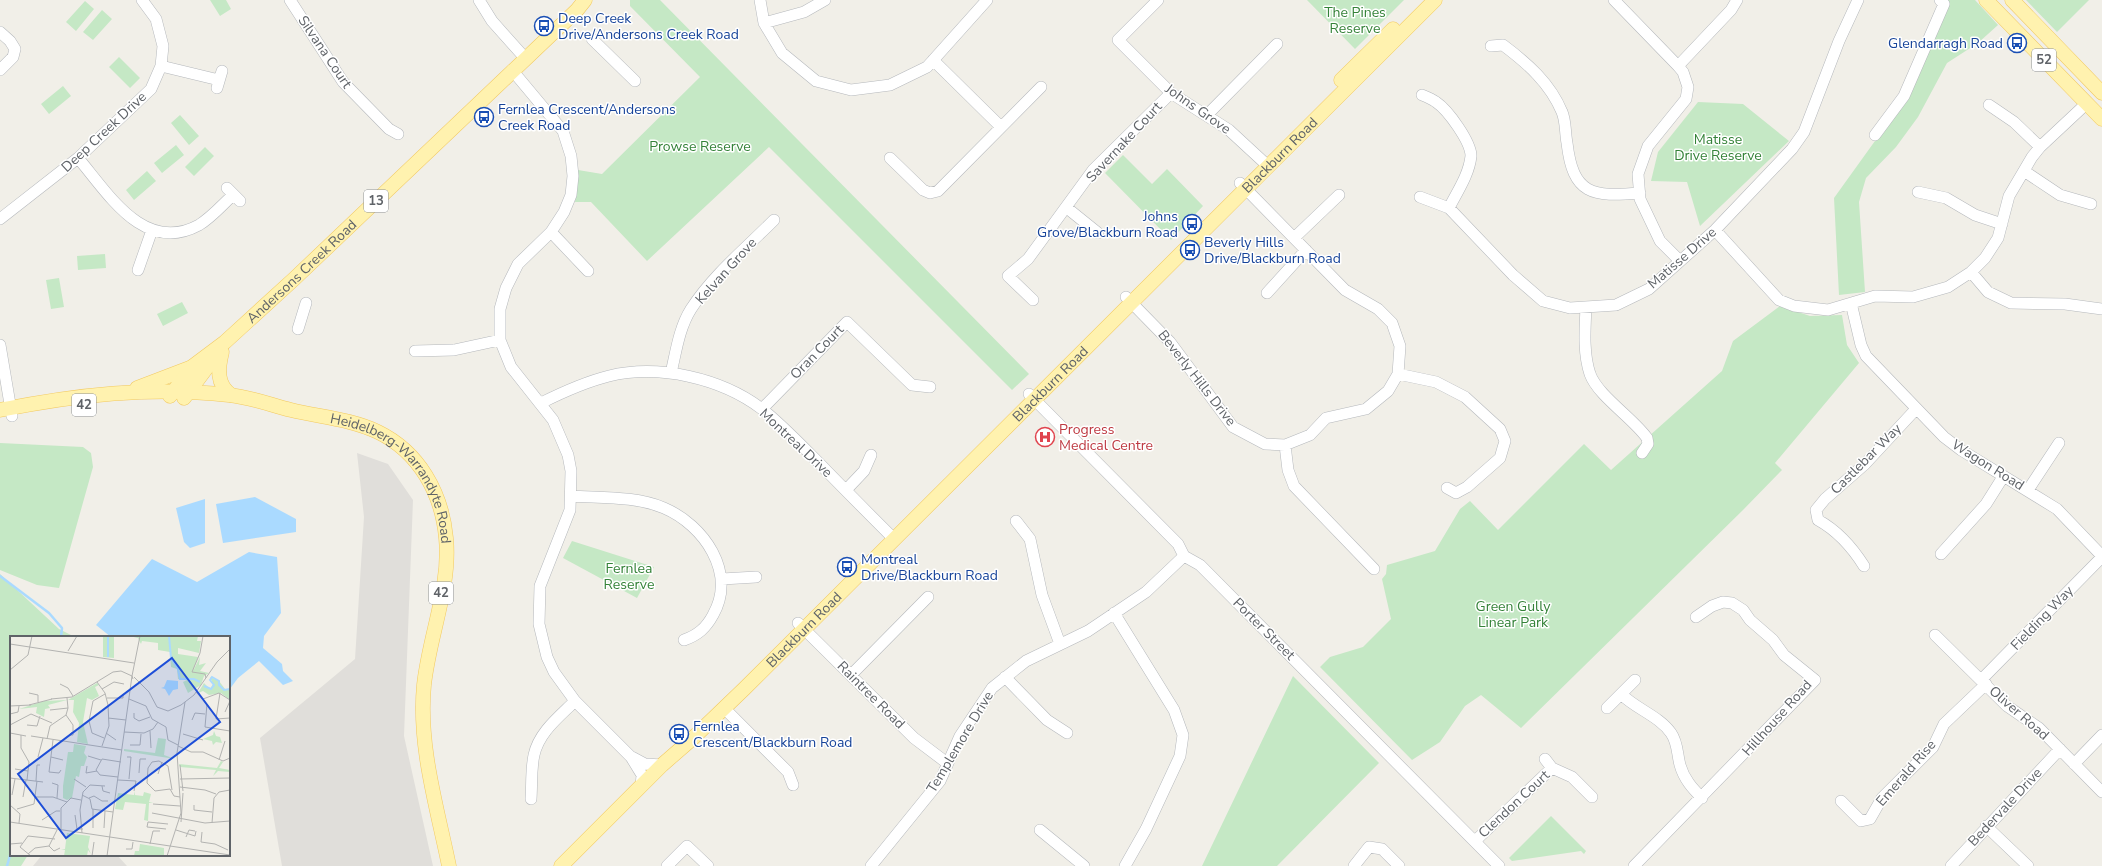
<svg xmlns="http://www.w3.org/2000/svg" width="2102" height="866" font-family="'Nunito Sans',sans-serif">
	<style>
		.industrial { fill: #e0deda }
		.green { fill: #c5e8c5 }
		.water { fill: #aadaff }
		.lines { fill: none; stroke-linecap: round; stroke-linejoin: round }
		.stream { stroke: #aadaff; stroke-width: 2.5 }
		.minor-casing { stroke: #b5b8bc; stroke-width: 12 }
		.major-casing { stroke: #f2c960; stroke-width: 15 }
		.minor { stroke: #fff; stroke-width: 11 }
		.major { stroke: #fff2af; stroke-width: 14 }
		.labels { text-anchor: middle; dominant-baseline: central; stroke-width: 3; stroke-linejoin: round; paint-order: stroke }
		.shield { fill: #fff; stroke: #8f9295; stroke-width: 1 }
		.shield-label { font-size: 13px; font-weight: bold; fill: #5f6368 }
		.park-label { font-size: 14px; fill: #348238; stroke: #fff }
		.transit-label { font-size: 14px; fill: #164399; stroke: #fff; text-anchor: start }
		.street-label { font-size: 14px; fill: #5f6368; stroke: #fff }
		.health-label { font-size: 14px; fill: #be3a42; stroke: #fff; text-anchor: start }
		.inset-river { fill: none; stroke: #aadaff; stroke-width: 2 }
		.inset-road { fill: none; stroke: #b3b3b1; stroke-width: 1 }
		.view { fill: #1d4ed8; fill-opacity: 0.15; stroke: #1d4ed8; stroke-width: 2 }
		.inset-edge { fill: none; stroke: #5f6368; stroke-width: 2 }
	</style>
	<rect width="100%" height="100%" fill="#f1efe8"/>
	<!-- industrial -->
	<path class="industrial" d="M357 453 388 464 413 500 404 736 433 866H282L260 738 355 659 364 517Z
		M42 855H117L127 866H33Z"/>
	<!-- green -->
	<path class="green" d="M210 0H226L231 9 220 16Z
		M630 0H660L1029 374 1012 390 769 147 647 261 591 202H575L578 170 602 174 700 77 630 6Z
		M1307 0H1404L1355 49Z
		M1948 0H1975L1998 25 1978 43 1947 63 1918 117 1896 147 1866 178 1859 202 1865 292 1839 295 1834 198 1908 95Z
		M2026 0H2089L2057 32Z
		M85 1 94 9 76 31 66 22Z
		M102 10 112 19 93 40 83 32Z
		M119 57 140 78 130 88 109 67Z
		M63 86 71 96 49 114 41 104Z
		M1698 102 1743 104 1789 141 1700 226 1687 182 1651 181 1658 152Z
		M180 115 199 136 189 145 171 123Z
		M176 145 184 155 162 173 154 163Z
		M205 147 214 156 194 176 185 167Z
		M1123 155 1152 184 1167 169 1203 206 1171 240 1105 173Z
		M147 171 156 181 134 200 126 190Z
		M105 254 106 268 78 270 77 256Z
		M59 278 64 307 51 309 46 280Z
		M182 302 188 313 163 326 157 314Z
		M1780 306 1810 316 1842 315 1847 345 1859 363 1775 463 1782 470 1743 510 1521 728 1481 695 1465 706 1440 742 1412 760 1320 667 1330 657 1363 647 1391 619 1382 579 1386 574 1387 565 1435 551 1460 509 1470 501 1498 530 1584 444 1611 470 1722 371 1733 341Z
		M0 443 83 447 91 453 93 467 59 588 37 585 0 570Z
		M572 541 654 567 637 598 563 558Z
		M0 574 59 629 75 637H11V855H28L21 866H0Z
		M1293 676 1379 763 1277 866H1202Z
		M1551 816 1586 851 1584 854 1581 851 1512 861 1509 858Z"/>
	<!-- water -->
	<path class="water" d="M255 497 296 519V532L223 543 216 504Z
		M205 499V543L190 548 184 542 176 508Z
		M249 552 277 557 281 613 264 636 263 648 282 664 283 671 293 681 283 685 259 661 238 678 229 690V637H111L96 625 152 559 197 582Z"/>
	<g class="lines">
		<!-- stream -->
		<path class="stream" d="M0 576 49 613 62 628 61 637
			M7 866 11 852"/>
		<defs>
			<path id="minor" d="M290 0 343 82 389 129 398 134
				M479 0 492 21 525 58
				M760 0 764 23 782 53 816 81 851 90 890 85 927 67 987 0
				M1158 0 1118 40 1171 93 1229 130 1268 166
				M1614 0 1678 66 1683 72 1688 87 1686 99 1648 146 1638 174 1640 199 1660 241 1680 261
				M764 23 804 12 825 0
				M0 32 10 41 15 49 13 57 0 70
				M592 39 635 81
				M1491 46 1503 45C1527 63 1550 83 1562 112 1566 121 1565 133 1567 143 1573 195 1592 197 1640 193
				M933 60 1001 127
				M161 66 219 80
				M1678 66 1731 10 1737 0
				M512 70 563 131 571 156 573 176 571 195 564 212 551 232 518 264 506 288 500 309V340L511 367 553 420 568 455 571 471 570 510 540 586 539 624 547 657 554 672 575 701 631 757 642 775 641 787
				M217 88 222 71
				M1422 95C1427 97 1432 99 1436 102 1448 110 1471 142 1471 156 1469 175 1457 192 1449 208
				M1989 105 2014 122 2040 147
				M1207 115 1277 44
				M1875 135 1904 96 1944 4 1940 0
				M78 158C108 193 144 255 199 225 212 217 222 205 233 195
				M890 158 923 190 930 193 938 191 1041 87
				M2024 171 2060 195 2091 204
				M227 188 240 201
				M1918 192 1946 198 1975 215 2002 224
				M1420 197 1449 208 1513 275 1543 301 1570 308 1616 305 1649 289 1715 230 1792 149 1804 132 1839 41 1858 0
				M1067 208 1098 233
				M0 219 78 158 151 89 161 66 163 46 156 19 142 0
				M1715 230 1779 300 1794 306 1828 310 1875 296 1913 297 1948 287 1971 272 1985 258 1998 238 2009 196 2032 157 2040 147 2086 104
				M551 232 588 271
				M1294 238 1339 195
				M138 270 152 230
				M1971 272 1988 292 2011 303 2065 304 2102 309
				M1267 293 1306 250
				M1126 297 1170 342 1233 427 1265 444 1285 445 1310 435 1326 418 1366 409 1388 391 1398 374 1400 346 1392 323 1378 309 1345 290 1240 183
				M1033 300 1008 276 1028 259 1093 170 1171 93
				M1851 303 1861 345 1866 356 1944 437 1961 450 2057 509 2102 556
				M1586 307C1585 329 1583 353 1590 374 1598 396 1633 418 1647 438L1648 444 1642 453
				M298 329 306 303
				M0 345 12 416
				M415 351 454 350 500 340
				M671 373C676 352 679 328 691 309 713 275 746 248 774 220
				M1398 374 1436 382 1465 397 1500 429 1505 441 1500 458 1467 487 1456 493 1447 488
				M1029 394 1178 544 1184 556 1200 565 1499 866
				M541 403C563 392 585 382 609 376 659 364 721 378 762 409 782 425 801 445 819 463 844 489 869 514 894 539
				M762 409 847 322 912 385 930 387
				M1285 445 1288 470 1294 486 1374 569
				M846 490 864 471 871 455
				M2028 490 2059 443
				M571 496C601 498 636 496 664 508 704 525 737 573 713 615 706 628 698 635 684 640
				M1016 521 1030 539 1042 595 1060 644
				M1941 554 1986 504 2003 477
				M1864 566C1852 547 1838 531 1818 520L1816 510 1825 499 1865 464 1916 409
				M722 579 756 577
				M1114 613 1174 710 1183 735 1180 756 1146 829 1125 866
				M798 623 914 738 947 763
				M1935 635 2007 706 2039 728 2102 792
				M851 675 928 597
				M1005 677 1047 720 1067 733
				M1981 680 2102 557
				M1621 694C1636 709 1659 716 1671 733 1678 743 1677 754 1680 765 1684 779 1692 788 1702 798
				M724 708 788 772 793 785
				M1607 708 1635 680
				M632 757 645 764 662 765
				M1545 759 1552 768 1572 777 1592 797
				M2074 764 2102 735
				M531 799C532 785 531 768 534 755 539 732 559 717 575 701
				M1841 801 1861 821 1870 819 1882 798 1933 747 1944 724 1986 684
				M1986 826 2028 866
				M1040 830 1084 866
				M1475 841 1552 768
				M667 866 687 846 708 866
				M871 866 940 781 960 736 992 688 1026 661 1088 631 1146 592 1184 556
				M1354 866 1369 847 1382 849 1399 866
				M1634 866 1815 680 1784 655 1773 640 1750 620 1743 610 1732 603 1723 602 1712 606 1696 617
				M1951 866 2060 749"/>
			<g id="major">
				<path d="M1986 0 2102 119"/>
				<path d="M2012 0 2102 93"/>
				<path d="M1341 80 1393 29"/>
				<path d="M222 352C218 368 216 384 231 395"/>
				<path d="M137 388 192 367"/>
				<path id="s1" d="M170 396 193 366 225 342 294 279 577 10 585 0"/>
				<path d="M184 398 217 354"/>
				<path id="s2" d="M0 410C75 395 152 386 229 395 250 397 271 405 291 410 320 417 351 419 378 432 419 452 442 493 446 538 451 586 429 637 424 685 418 745 437 807 449 866"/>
				<path id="s3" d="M561 866 662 765 693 738 744 689 1435 0"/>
			</g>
		</defs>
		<!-- minor casing -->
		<use href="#minor" class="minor-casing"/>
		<!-- major casing -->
		<use href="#major" class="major-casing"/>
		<!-- minor -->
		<use href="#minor" class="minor"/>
		<!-- major -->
		<use href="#major" class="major"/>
	</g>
	<!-- icons -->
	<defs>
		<symbol id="bus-ring" viewBox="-11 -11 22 22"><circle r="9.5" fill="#fff" stroke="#1a4fb4" stroke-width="1.5"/><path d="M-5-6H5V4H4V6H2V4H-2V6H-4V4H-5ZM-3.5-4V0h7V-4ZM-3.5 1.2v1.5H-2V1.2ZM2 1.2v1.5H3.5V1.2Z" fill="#1a4fb4"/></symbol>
		<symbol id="hospital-ring" viewBox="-11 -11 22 22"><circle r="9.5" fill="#fff" stroke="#e0444e" stroke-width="1.5"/><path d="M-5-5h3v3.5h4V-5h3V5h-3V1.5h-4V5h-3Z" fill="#e0444e"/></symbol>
	</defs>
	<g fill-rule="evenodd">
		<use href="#bus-ring" x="533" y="15" width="22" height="22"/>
		<use href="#bus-ring" x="2006" y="32" width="22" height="22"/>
		<use href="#bus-ring" x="473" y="106" width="22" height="22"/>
		<use href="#bus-ring" x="1181" y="213" width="22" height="22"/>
		<use href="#bus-ring" x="1179" y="239" width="22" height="22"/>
		<use href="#hospital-ring" x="1034" y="426" width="22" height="22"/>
		<use href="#bus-ring" x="836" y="556" width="22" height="22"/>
		<use href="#bus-ring" x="668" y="723" width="22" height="22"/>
	</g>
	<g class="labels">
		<!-- shield labels -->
		<g class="shield">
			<rect x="2032" y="49" width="24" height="22" rx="3"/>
			<rect x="364" y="190" width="24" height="22" rx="3"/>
			<rect x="72" y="394" width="24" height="22" rx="3"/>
			<rect x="429" y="582" width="24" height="22" rx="3"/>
		</g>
		<g class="shield-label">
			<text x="2044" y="60">52</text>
			<text x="376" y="201">13</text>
			<text x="84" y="405">42</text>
			<text x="441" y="593">42</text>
		</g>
		<!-- park labels -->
		<g class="park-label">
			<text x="1355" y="12">The Pines<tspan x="1355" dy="16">Reserve</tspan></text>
			<text x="1718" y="139">Matisse<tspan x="1718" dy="16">Drive Reserve</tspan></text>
			<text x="700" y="146">Prowse Reserve</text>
			<text x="629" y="568">Fernlea<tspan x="629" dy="16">Reserve</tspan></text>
			<text x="1513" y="606">Green Gully<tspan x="1513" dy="16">Linear Park</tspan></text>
		</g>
		<!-- transit labels -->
		<g class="transit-label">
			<text x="558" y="18">Deep Creek<tspan x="558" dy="16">Drive/Andersons Creek Road</tspan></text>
			<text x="2003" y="43" text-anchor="end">Glendarragh Road</text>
			<text x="498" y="109">Fernlea Crescent/Andersons<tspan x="498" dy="16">Creek Road</tspan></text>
			<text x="1178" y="216" text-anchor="end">Johns<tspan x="1178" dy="16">Grove/Blackburn Road</tspan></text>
			<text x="1204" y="242">Beverly Hills<tspan x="1204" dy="16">Drive/Blackburn Road</tspan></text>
			<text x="861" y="559">Montreal<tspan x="861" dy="16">Drive/Blackburn Road</tspan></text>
			<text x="693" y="726">Fernlea<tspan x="693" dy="16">Crescent/Blackburn Road</tspan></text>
		</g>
		<!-- street labels -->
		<g class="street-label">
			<text transform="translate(325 52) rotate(56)">Silvana Court</text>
			<text transform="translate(1198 109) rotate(35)">Johns Grove</text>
			<text transform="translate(104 132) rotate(-43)">Deep Creek Drive</text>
			<text transform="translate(1124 142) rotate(-47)">Savernake Court</text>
			<text stroke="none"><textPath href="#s3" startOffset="1011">Blackburn Road</textPath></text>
			<text transform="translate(1682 258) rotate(-41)">Matisse Drive</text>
			<text stroke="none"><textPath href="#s1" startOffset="182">Andersons Creek Road</textPath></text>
			<text transform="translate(726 271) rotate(-48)">Kelvan Grove</text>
			<text transform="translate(817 352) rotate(-46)">Oran Court</text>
			<text transform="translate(1197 378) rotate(52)">Beverly Hills Drive</text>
			<text stroke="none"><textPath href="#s3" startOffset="687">Blackburn Road</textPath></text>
			<text transform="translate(796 443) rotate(43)">Montreal Drive</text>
			<text transform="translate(1866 459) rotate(-45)">Castlebar Way</text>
			<text transform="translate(1988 465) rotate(32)">Wagon Road</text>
			<text stroke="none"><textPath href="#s2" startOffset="428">Heidelberg-Warrandyte Road</textPath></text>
			<text transform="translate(2042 618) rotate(-46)">Fielding Way</text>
			<text stroke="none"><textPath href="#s3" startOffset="339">Blackburn Road</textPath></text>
			<text transform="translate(1264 629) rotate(45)">Porter Street</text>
			<text transform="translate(871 695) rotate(45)">Raintree Road</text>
			<text transform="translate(2019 713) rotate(41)">Oliver Road</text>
			<text transform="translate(1777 718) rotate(-48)">Hillhouse Road</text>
			<text transform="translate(960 742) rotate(-59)">Templemore Drive</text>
			<text transform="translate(1906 773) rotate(-49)">Emerald Rise</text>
			<text transform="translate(1514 804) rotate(-43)">Clendon Court</text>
			<text transform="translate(2005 807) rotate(-47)">Bedervale Drive</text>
		</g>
		<!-- health labels -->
		<g class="health-label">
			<text x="1059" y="429">Progress<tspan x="1059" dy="16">Medical Centre</tspan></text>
		</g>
	</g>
	<!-- overview -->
	<g transform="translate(10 636)">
		<rect width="220" height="220" fill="#f1efe8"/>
		<path d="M93 0H104V22L93 21ZM119 0H188L187 5H191L189 17 168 12V18L188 21 183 35 190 21 189 29 196 27 190 35 199 37 194 40 191 49 178 57 173 46 177 44 168 43 167 33 161 31 160 16 148 14V7L132 5 131 8 128 2ZM200 41 209 45 215 53H220V64L211 57 199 59 193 55 188 57 194 47 200 53 203 48ZM87 47 89 49 85 51 89 60 82 64 77 62 73 86 78 108 67 106 69 87 63 76 64 64H58ZM57 64 38 69 40 72 35 73 34 81 26 77 27 71 9 73 34 65ZM204 95 206 100 210 101 212 107 206 106 203 109 202 105 193 103 203 99ZM148 102 156 103 154 119 165 123 114 115V113L145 117ZM64 108 76 110 74 117 77 121 74 130H71L69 141 66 140 62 162 57 164 53 162V150L58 116H63ZM211 125 213 126 209 132 220 134V136L208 135 203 140 206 134 170 131 169 128 207 132ZM125 155V159L133 160 134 156 141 158 139 166 143 167H139L138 185 134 184 136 168 115 166 113 174 105 173 108 157 124 159ZM57 197 80 200 78 211 81 218 78 214 77 220H54L55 214 51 213H55ZM130 208 154 212V219L124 220 125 215H129Z" fill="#c5e8c5"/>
		<path d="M157 44 168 45V53L163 54 159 60 155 53 151 52 154 51Z" fill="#aadaff"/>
		<path class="inset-river" d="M98 0V21M159 0 161 22 168 33 170 43H184L190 46M194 50 201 53 204 49 200 44 202 41 209 45V49L214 54 220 53"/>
		<path class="inset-road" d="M193 0 190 17 182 36 195 38 196 42M0 8 124 27M58 15 67 0M0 34 18 19 22 0M122 40 130 0M124 41 139 56 147 71 158 75 171 69 184 59 207 26 220 13M87 46 95 57 98 69 99 90 92 110M50 48 58 52 63 60M92 53 104 46 114 48M186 56 197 68 195 91 220 95M19 57 28 59V66M210 57 206 83 220 82M97 62H113V58M41 63 62 61 103 36 111 35 122 40M119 63 136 70 142 83 156 91 158 104 168 109M193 63 209 57 220 64M19 69 42 63M0 70 21 69M40 74 58 72M215 76 220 65M124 77V82L129 85 140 81M0 78 8 76 9 70M56 79 63 89V99H59L62 96M98 82 116 84M182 84 185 77 195 78M0 89 21 78 42 87M17 89 27 90 30 80M140 95 141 112M114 96 134 97 143 93 148 86M0 97 16 100M96 97 106 104M173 98 193 104M11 99V112L19 126 17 144M21 100 112 114M94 102 82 97 79 85 83 65 95 58M37 103 40 90 56 79 58 72 57 62M43 104 39 136 49 137 51 134M120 109H130L131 98M168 110 181 116H193L213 125 220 122M78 120 91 124M28 121 33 102M41 121 53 124M117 121H121L119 143M209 124 215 105M170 129 173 155M77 130 76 137 87 135M158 130 149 125 142 126 138 132 137 147 145 155 160 153 164 160 170 161M158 130 162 154M5 133 18 135M129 137 130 123H136M148 138 152 126M108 141 90 139 86 134 92 123 111 126M0 142 33 146M64 143 76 151M170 143 220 142M108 144 126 145 124 155M26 145 27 129H30M42 147 48 149 47 162M92 150 93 155 100 157M170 151 195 154 206 158M2 159 5 143M72 159 80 163 82 173 103 176M13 161 16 144M25 161H43L57 166M79 162 84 160 92 165H98M143 168 170 170M0 169 10 178 9 187M184 169V174L202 176M7 173 24 168 27 145M83 173V192M142 177 195 187 220 185M65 179 67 193H73M32 184 46 175H50M0 186 220 219M171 186 173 157M202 187 204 162 209 156 220 154M94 192 95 175M51 193V172L61 162 71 164M156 193 137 191 138 186 158 188M166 194 185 200 186 195M192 196 191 206 205 208M72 197 70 174 73 156 80 149 95 150M176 201 179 194 185 195M0 208 12 207M140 208 143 195H150M205 208 218 214M39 210 44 215 50 212M116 213H122L123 206M18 218 25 212 39 210 47 194M21 220 10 211 18 200 45 203M82 220 84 206M97 220 122 40 123 43M157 220 171 177 167 117 175 66"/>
		<path class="view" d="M162 22 210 86 56 202 8 138Z"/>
		<rect width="220" height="220" class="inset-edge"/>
	</g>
</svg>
